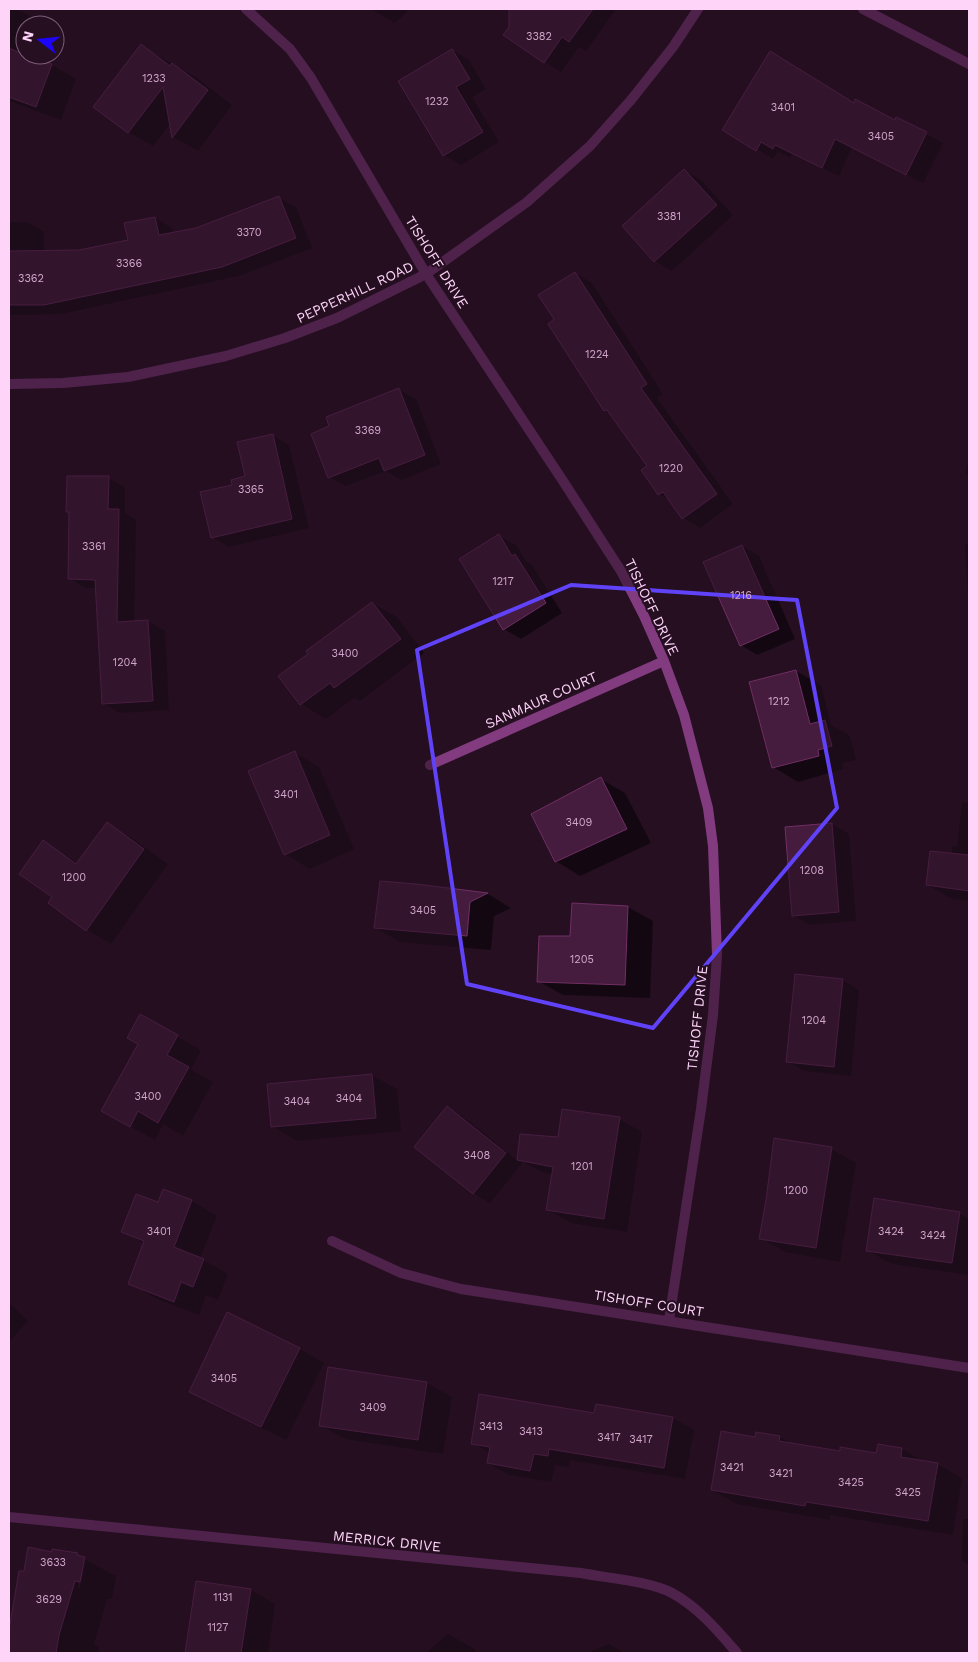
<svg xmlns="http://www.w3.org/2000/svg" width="978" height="1662" font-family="'Work Sans',sans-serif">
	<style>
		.shadow { fill: #0007; fill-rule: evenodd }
		.building { fill: #451c3d; stroke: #712e64 }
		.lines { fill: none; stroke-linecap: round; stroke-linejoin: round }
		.minor { stroke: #833b80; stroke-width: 10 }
		.marked { fill: none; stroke: #6043f8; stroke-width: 4; stroke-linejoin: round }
		.labels { text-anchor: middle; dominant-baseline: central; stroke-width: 4; stroke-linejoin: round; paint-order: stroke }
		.number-label { font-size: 11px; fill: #d0a6ca }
		.street-label { font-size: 14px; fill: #fed4f9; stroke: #250f21 }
	</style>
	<rect width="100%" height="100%" fill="#250f21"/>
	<!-- shadow -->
	<path class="shadow" d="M9 9 21 11 44 25H25V55H41L53 62 52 65 76 79 61 120 9 101Z
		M371 9H410L395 23Z
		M510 9H616L586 51 579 47 561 72 545 62 505 34 510 27Z
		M141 46 197 78 232 105 198 151 173 137 171 123 153 146 128 132Z
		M452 50 469 60 486 89 472 97 499 142 461 165 444 155Z
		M854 104 895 122 897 118 943 143 923 183 852 147 839 176 792 154 790 158 778 151 773 159 724 129Z
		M684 170 701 180 733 215 672 271 655 261 624 226Z
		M279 198 296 207 312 248 239 276 61 314 9 315V222H27L44 232V252H79L129 241 155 218 172 228 173 234 196 229Z
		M575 273 592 283 663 394 657 398 733 504 700 528 683 518 670 500 659 494 648 466 611 414 605 411 556 320Z
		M399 390 416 399 441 464 401 480 386 471 346 486 329 477 331 427Z
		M272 435 289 445 309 528 229 547 212 537 233 486 246 477Z
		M969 455V475L966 474Z
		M108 478 125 487V513L136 520 134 622 148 621 165 631 169 710 120 713 104 704 97 588H86L69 578 70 513 67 511Z
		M499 536 516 545 526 561 532 565 562 613 521 639 504 629Z
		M965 544H969V613Z
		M742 546 759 556 795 639 757 655 741 645Z
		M372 603 397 617 424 653 360 701 354 698 326 719 301 704 280 676Z
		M796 671 821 685 831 725 850 736 856 760 842 763 843 769 798 782 773 767Z
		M295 753 319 767 354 849 310 869 285 854Z
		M601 779 625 793 651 843 580 876 556 861Z
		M962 802 969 803V901L952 899 927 885 952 855V846H957Z
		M107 824 132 838 168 864 111 944 87 930 54 897 43 842 78 863Z
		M832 824 849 834 856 921 810 925 793 915 786 828Z
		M381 882 488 894 511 908 494 916 491 950 400 942 376 928Z
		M573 904 628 907 653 921 650 998 563 995 538 981 572 937Z
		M843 980 859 990 851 1076 804 1071 787 1061Z
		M140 1016 201 1050 191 1070 213 1082 183 1136 163 1124 155 1140 127 1125 140 1044Z
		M372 1075 397 1089 401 1131 297 1141 272 1126Z
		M447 1107 464 1117 518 1161 521 1135 559 1138 619 1119 642 1132 627 1232 571 1223 547 1209 553 1175 542 1172 523 1162 490 1203 473 1193Z
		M775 1139 831 1149 856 1163 840 1262 785 1252 761 1238 771 1171 770 1170Z
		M163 1190 192 1201 217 1216 200 1258 228 1274 218 1300 206 1295 199 1315 155 1298 130 1283 145 1244 123 1231 158 1204Z
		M959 1213 969 1219V1275L892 1264 867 1250Z
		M9 1303 28 1321 9 1342Z
		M228 1313 300 1349 324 1363 286 1440 215 1405 190 1391Z
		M329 1368 427 1383 452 1397 443 1454 345 1439 320 1425Z
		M595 1415 673 1418 694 1430 685 1479 570 1460 569 1467 555 1465 551 1482 509 1475 488 1463 490 1453 473 1443Z
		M780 1437 792 1444 841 1452 877 1454 879 1445 902 1449 924 1462 937 1464 962 1478 953 1535 830 1515V1520L737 1504 712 1490 756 1438Z
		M963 1519H969V1565L962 1561Z
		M53 1550 77 1555 116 1576 112 1599H107L94 1644 99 1647 98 1653H9V1637L20 1572 25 1573 53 1553ZM81 1569H84L80 1588H78Z
		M197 1582 251 1590 275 1604 268 1653H186Z
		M448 1634 473 1648 477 1653H426Z
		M609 1644 624 1653H587Z"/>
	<!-- building -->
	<path class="building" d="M509 9H593L569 42 562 37 544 63 503 35 509 27Z
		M141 44 170 66 172 63 208 90 172 138 163 87 128 133 93 107Z
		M9 48 25 55 52 64 36 107 9 97Z
		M452 49 470 79 456 87 483 132 443 156 398 81Z
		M770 51 854 103 855 99 895 120 896 117 927 132 906 175 835 139 822 168 775 145 773 149 761 142 756 151 722 130Z
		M684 169 717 205 654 262 622 226Z
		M279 196 296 238 222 267 44 305H9V251L79 250 128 240 124 223 155 217 159 235 196 228Z
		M575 272 647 384 641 388 717 494 682 519 663 492 658 495 641 470 647 466 607 410 604 411 548 324 554 319 538 295Z
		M399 388 425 455 384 471 379 458 328 478 311 434 329 426 326 417Z
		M273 434 292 519 211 538 200 492 232 485 231 480 245 476 237 442Z
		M67 476H109L108 509H119L117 622 148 620 153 701 102 704 95 580 68 579 69 512H66Z
		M499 534 512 556 515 554 546 603 503 630 459 559Z
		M742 545 779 629 740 646 703 562Z
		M372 602 401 639 334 688 330 683 300 705 278 676 308 654 306 651Z
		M796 670 810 724 825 720 832 746 818 750 819 756 772 768 749 682Z
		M295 751 330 835 284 855 248 771Z
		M601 777 627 829 555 862 531 814Z
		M107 822 144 849 86 931 48 903 52 897 19 874 43 840 76 864Z
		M832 823 839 912 792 916 785 827Z
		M930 851 969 855V891L926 885Z
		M380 881 416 884 488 893 470 902 467 936 374 928Z
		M572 903 628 906 625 985 537 982 539 936H570Z
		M795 974 843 979 834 1067 786 1062Z
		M140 1014 178 1035 167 1055 189 1067 158 1123 138 1111 130 1127 101 1111 138 1044 127 1038Z
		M372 1074 376 1118 271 1127 267 1084Z
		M447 1106 506 1153 473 1194 414 1147Z
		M562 1109 620 1117 604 1219 546 1210 553 1167 517 1160 520 1134 558 1137Z
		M774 1138 832 1147 816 1248 759 1239 766 1200Z
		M163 1189 192 1200 174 1247 204 1259 193 1287 181 1282 174 1302 128 1284 144 1241 121 1232 136 1194 158 1202Z
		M874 1198 960 1212 952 1263 866 1251Z
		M227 1312 300 1348 261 1427 189 1392Z
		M328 1367 427 1382 418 1440 319 1426Z
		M479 1394 594 1413 596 1404 673 1417 664 1468 549 1449 548 1456 534 1454 530 1471 487 1463 490 1447 471 1444Z
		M721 1431 755 1437 756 1432 780 1436 779 1441 840 1451V1447L876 1453 878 1444 902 1448 901 1457 938 1463 928 1521 806 1502 805 1506 711 1490Z
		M28 1547 52 1552V1549L78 1553 77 1555 85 1557 80 1582 75 1581 59 1635 56 1653H9V1630L19 1571H24Z
		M196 1581 251 1589 241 1653H185Z"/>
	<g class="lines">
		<!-- minor -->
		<path class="minor" d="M246 9 290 49 311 78 426 274 563 481 621 571 644 616 664 661 684 715 708 808 713 846 717 955 713 1015 701 1109 669 1320
			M863 9 969 64
			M9 384 63 383 128 377 226 356 285 338 337 318 426 274 527 202 590 146 631 100 673 47 698 9
			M430 765 664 661
			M332 1241 401 1273 461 1289 969 1368
			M9 1517 581 1573C607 1578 649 1581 672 1593 698 1607 718 1631 737 1653"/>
	</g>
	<!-- marked area -->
	<path d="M0 0H978V1662H0ZM571 585 797 600 837 808 653 1028 467 984 417 650Z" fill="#250f21" fill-opacity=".55" fill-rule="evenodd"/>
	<path class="marked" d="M571 585 797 600 837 808 653 1028 467 984 417 650Z"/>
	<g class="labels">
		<!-- number labels -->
		<g class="number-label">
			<text x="539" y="36">3382</text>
			<text x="154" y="78">1233</text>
			<text x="437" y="101">1232</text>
			<text x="783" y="107">3401</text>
			<text x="881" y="136">3405</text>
			<text x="669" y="216">3381</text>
			<text x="249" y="232">3370</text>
			<text x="129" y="263">3366</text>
			<text x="31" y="278">3362</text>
			<text x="597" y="354">1224</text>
			<text x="368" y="430">3369</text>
			<text x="671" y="468">1220</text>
			<text x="251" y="489">3365</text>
			<text x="94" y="546">3361</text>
			<text x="503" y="581">1217</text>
			<text x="741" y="595">1216</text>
			<text x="345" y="653">3400</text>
			<text x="125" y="662">1204</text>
			<text x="779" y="701">1212</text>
			<text x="286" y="794">3401</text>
			<text x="579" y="822">3409</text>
			<text x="812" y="870">1208</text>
			<text x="74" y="877">1200</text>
			<text x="423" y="910">3405</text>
			<text x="582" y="959">1205</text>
			<text x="814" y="1020">1204</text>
			<text x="148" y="1096">3400</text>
			<text x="349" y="1098">3404</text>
			<text x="297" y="1101">3404</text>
			<text x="477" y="1155">3408</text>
			<text x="582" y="1166">1201</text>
			<text x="796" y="1190">1200</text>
			<text x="159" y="1231">3401</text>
			<text x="891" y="1231">3424</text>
			<text x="933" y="1235">3424</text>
			<text x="224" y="1378">3405</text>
			<text x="373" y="1407">3409</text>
			<text x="491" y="1426">3413</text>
			<text x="531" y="1431">3413</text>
			<text x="609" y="1437">3417</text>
			<text x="641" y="1439">3417</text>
			<text x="732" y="1467">3421</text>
			<text x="781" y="1473">3421</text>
			<text x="851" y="1482">3425</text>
			<text x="908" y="1492">3425</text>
			<text x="53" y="1562">3633</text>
			<text x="223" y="1597">1131</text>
			<text x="49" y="1599">3629</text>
			<text x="218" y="1627">1127</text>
		</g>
		<!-- street labels -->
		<g class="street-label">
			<text transform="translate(437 262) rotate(58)">TISHOFF DRIVE</text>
			<text transform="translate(355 292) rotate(-25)">PEPPERHILL ROAD</text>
			<text transform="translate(652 607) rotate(64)">TISHOFF DRIVE</text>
			<text transform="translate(541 700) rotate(-24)">SANMAUR COURT</text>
			<text transform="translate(697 1018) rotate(-84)">TISHOFF DRIVE</text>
			<text transform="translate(649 1303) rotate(9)">TISHOFF COURT</text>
			<text transform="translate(387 1541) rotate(6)">MERRICK DRIVE</text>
		</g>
	</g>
	<!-- border -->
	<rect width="978" height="1662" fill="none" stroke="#fed4f9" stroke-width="20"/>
	<!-- north arrow -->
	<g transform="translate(40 40) rotate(286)"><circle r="24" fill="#250f21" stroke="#7c5e77"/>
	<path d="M0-4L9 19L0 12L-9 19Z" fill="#1d05f8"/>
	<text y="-8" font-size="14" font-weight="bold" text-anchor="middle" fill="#fed4f9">N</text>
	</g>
</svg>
